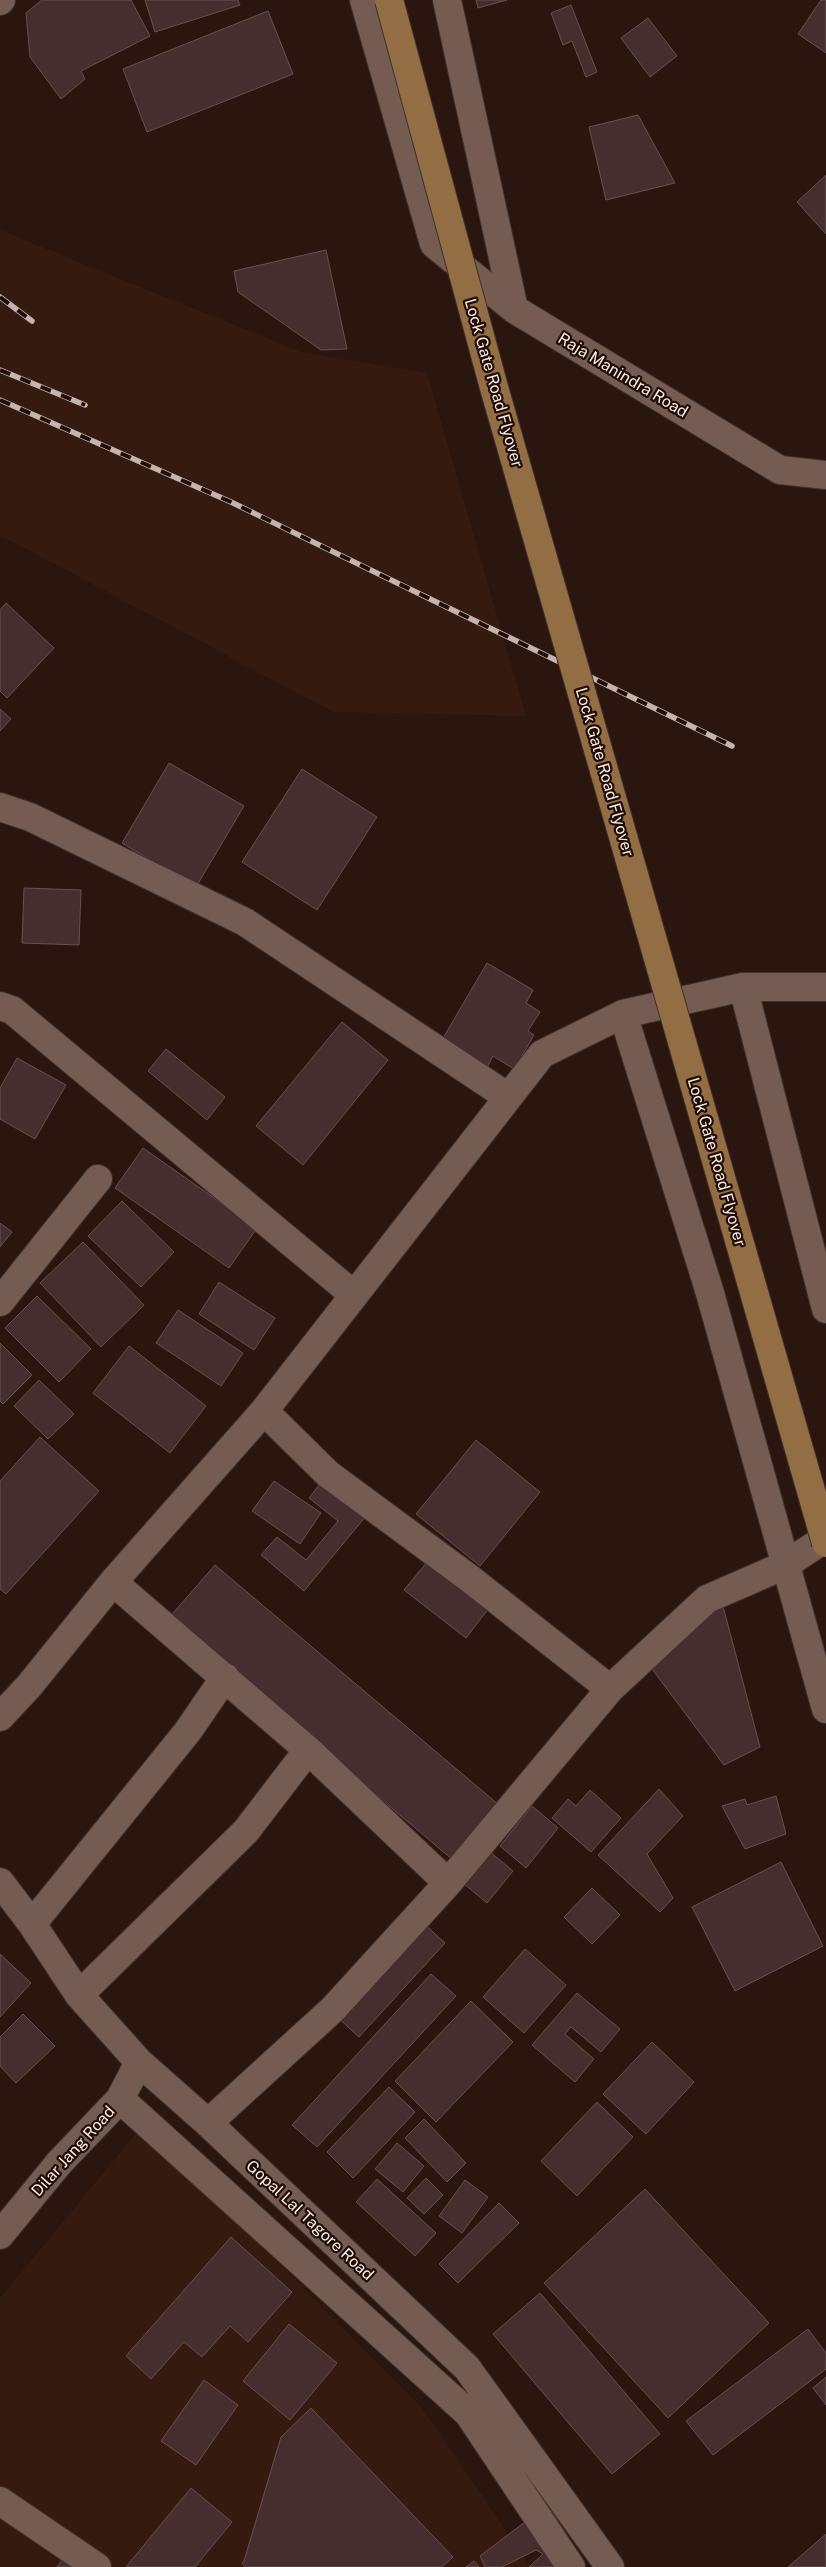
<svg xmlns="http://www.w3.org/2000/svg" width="826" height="2567" font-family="'Public Sans',sans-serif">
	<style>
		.built { fill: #341a0f }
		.building { fill: #462e2f; stroke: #695050 }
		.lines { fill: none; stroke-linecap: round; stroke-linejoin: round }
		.minor-casing { stroke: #3f312e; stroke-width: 30 }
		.minor { stroke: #745c52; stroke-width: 28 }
		.rail-casing { stroke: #c4b4ae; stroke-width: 5.5 }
		.rail { stroke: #200d06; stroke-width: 4; stroke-dasharray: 11; stroke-linecap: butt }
		.major-bridge-casing { stroke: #3f312e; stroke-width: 30; stroke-linecap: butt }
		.major-bridge { stroke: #936d44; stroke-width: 28 }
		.labels { text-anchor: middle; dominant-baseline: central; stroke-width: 4.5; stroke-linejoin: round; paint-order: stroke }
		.street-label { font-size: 16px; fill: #f9ebe5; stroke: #200d06 }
	</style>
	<rect width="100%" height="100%" fill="#2a160e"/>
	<!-- built -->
	<path class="built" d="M0 230 301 352 427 373 526 716 333 712 0 535Z
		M142 2126 422 2408 531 2567H0V2298Z"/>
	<!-- building -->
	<path class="building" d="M42 0H131L150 36 81 71 85 79 61 99 30 57 26 13Z
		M145 0H238L240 5 155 32Z
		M476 0H507L478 8Z
		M821 0H826V53L798 34Z
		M571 5 597 72 586 77 572 41 563 45 551 13Z
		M268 11 293 74 147 132 123 69Z
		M648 18 677 56 650 77 621 38Z
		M638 115 675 183 606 200 589 127Z
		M826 175V234L797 202Z
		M326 250 347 349 321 350 238 292 234 271Z
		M6 603 54 648 7 698 0 691V610Z
		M0 709 11 719 0 731Z
		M169 763 244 806 196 887 122 843Z
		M302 769 377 817 317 910 242 862Z
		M24 888 81 890 79 945 22 943Z
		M487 963 533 990 526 1003 540 1012 528 1031 534 1035 514 1069 493 1056 485 1071 439 1045Z
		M342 1022 388 1060 303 1165 256 1126Z
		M166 1049 225 1097 207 1120 148 1071Z
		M17 1058 66 1085 35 1139 0 1119V1088Z
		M143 1148 257 1228 229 1268 115 1188Z
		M122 1201 174 1252 141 1287 88 1236Z
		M0 1223 12 1232 0 1247Z
		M83 1242 144 1305 101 1347 40 1283Z
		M219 1282 275 1318 254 1350 199 1314Z
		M37 1296 91 1349 59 1382 5 1328Z
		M178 1310 243 1353 221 1386 156 1343Z
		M0 1343 32 1375 3 1404 0 1401Z
		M129 1346 206 1406 170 1453 93 1393Z
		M39 1380 74 1414 48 1439 14 1406Z
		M40 1437 99 1491 6 1594 0 1589V1481Z
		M476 1440 540 1492 480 1566 416 1514Z
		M323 1480 366 1516 304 1591 261 1555 277 1537 306 1560 338 1521 309 1498Z
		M274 1481 321 1513 300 1544 252 1511Z
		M428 1561 489 1608 466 1638 404 1590Z
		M215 1565 499 1805 453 1860 168 1619Z
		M723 1606 760 1747 724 1765 646 1661Z
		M659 1789 683 1816 647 1854 673 1898 660 1912 598 1855Z
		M590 1790 621 1818 591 1852 552 1818 568 1799 576 1806Z
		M776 1796 786 1834 745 1849 722 1806 745 1799 747 1805Z
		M532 1806 558 1828 526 1868 500 1846Z
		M489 1851 513 1871 487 1903 463 1883Z
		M781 1862 823 1946 735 1991 692 1907Z
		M592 1888 620 1915 592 1944 564 1917Z
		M422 1922 445 1943 359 2037 335 2015Z
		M525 1949 566 1985 524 2033 483 1997Z
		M0 1954 31 1983 0 2017Z
		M431 1974 456 1996 317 2147 292 2125Z
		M577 1993 620 2029 601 2052 571 2027 565 2034 594 2059 575 2082 532 2045Z
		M471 2001 513 2042 436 2122 395 2081Z
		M23 2014 55 2046 16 2083 0 2066V2037Z
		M652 2042 694 2082 646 2134 603 2094Z
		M389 2087 415 2112 353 2178 327 2152Z
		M597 2102 633 2137 577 2196 541 2161Z
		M424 2119 466 2163 447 2182 405 2138Z
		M397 2143 424 2166 403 2192 375 2169Z
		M426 2178 443 2195 424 2214 407 2198Z
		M377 2179 436 2233 415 2256 356 2202Z
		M465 2180 488 2197 462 2233 439 2216Z
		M645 2189 769 2323 668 2418 544 2283Z
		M499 2203 519 2223 458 2283 439 2264Z
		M231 2237 292 2292 248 2342 230 2326 202 2357 184 2342 151 2379 126 2356Z
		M540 2293 660 2434 612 2474 493 2334Z
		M289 2324 337 2363 290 2420 243 2381Z
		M808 2329 826 2353V2369L713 2455 686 2421Z
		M826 2377V2405L813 2388Z
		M204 2380 238 2405 196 2465 161 2441Z
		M311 2408 453 2557 442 2567H245L242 2563 244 2561 281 2437Z
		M191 2488 232 2522 195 2567H126Z
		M525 2522 555 2567H529L543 2554 536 2550 502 2567H485L480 2556Z
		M826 2534V2567H788Z
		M67 2553 85 2567H57Z
		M474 2561 479 2567H466Z"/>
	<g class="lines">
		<defs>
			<path id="minor" d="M364 0 434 244 514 309 780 470 826 475
				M447 0 514 309
				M0 1 1 0
				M0 807 30 817 245 922 508 1097
				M743 987 826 1309
				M0 1006 12 1010 354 1295
				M623 1014 710 1293 826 1709
				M0 1302 98 1179
				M264 1411 328 1474 469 1578 610 1689
				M113 1582 308 1750 448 1883
				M0 1717 29 1686 113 1582 264 1411 542 1054 623 1014 743 987H826
				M0 1882 32 1924 79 1995 139 2062 208 2123 467 2368 610 2567
				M32 1924 188 1731 225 1677
				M79 1995 246 1831 308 1750
				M120 2099 468 2413 571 2567
				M208 2123 333 2009 448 1883 610 1689 707 1599 785 1565 826 1538
				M0 2235 59 2163 120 2099 139 2062
				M0 2501 97 2567"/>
		</defs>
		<!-- minor casing -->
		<use href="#minor" class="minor-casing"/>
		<!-- minor -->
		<use href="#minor" class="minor"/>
		<defs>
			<path id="rail" d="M0 297 32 321
				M0 370 85 405
				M0 400 231 502 732 746"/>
		</defs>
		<!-- rail casing -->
		<use href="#rail" class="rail-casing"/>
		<!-- rail -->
		<use href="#rail" class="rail"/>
		<defs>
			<path id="major-bridge" d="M389 0 493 384 826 1543"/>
		</defs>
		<!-- major-bridge casing -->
		<use href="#major-bridge" class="major-bridge-casing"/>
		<!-- major-bridge -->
		<use href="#major-bridge" class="major-bridge"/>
	</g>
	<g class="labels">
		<!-- street labels -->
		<g class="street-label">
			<text transform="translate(623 375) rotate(31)">Raja Manindra Road</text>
			<text transform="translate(494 383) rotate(74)">Lock Gate Road Flyover</text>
			<text transform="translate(605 772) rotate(74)">Lock Gate Road Flyover</text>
			<text transform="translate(717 1162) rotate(74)">Lock Gate Road Flyover</text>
			<text transform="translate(73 2151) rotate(-48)">Dilar Jang Road</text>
			<text transform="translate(310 2220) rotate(43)">Gopal Lal Tagore Road</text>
		</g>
	</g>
</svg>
